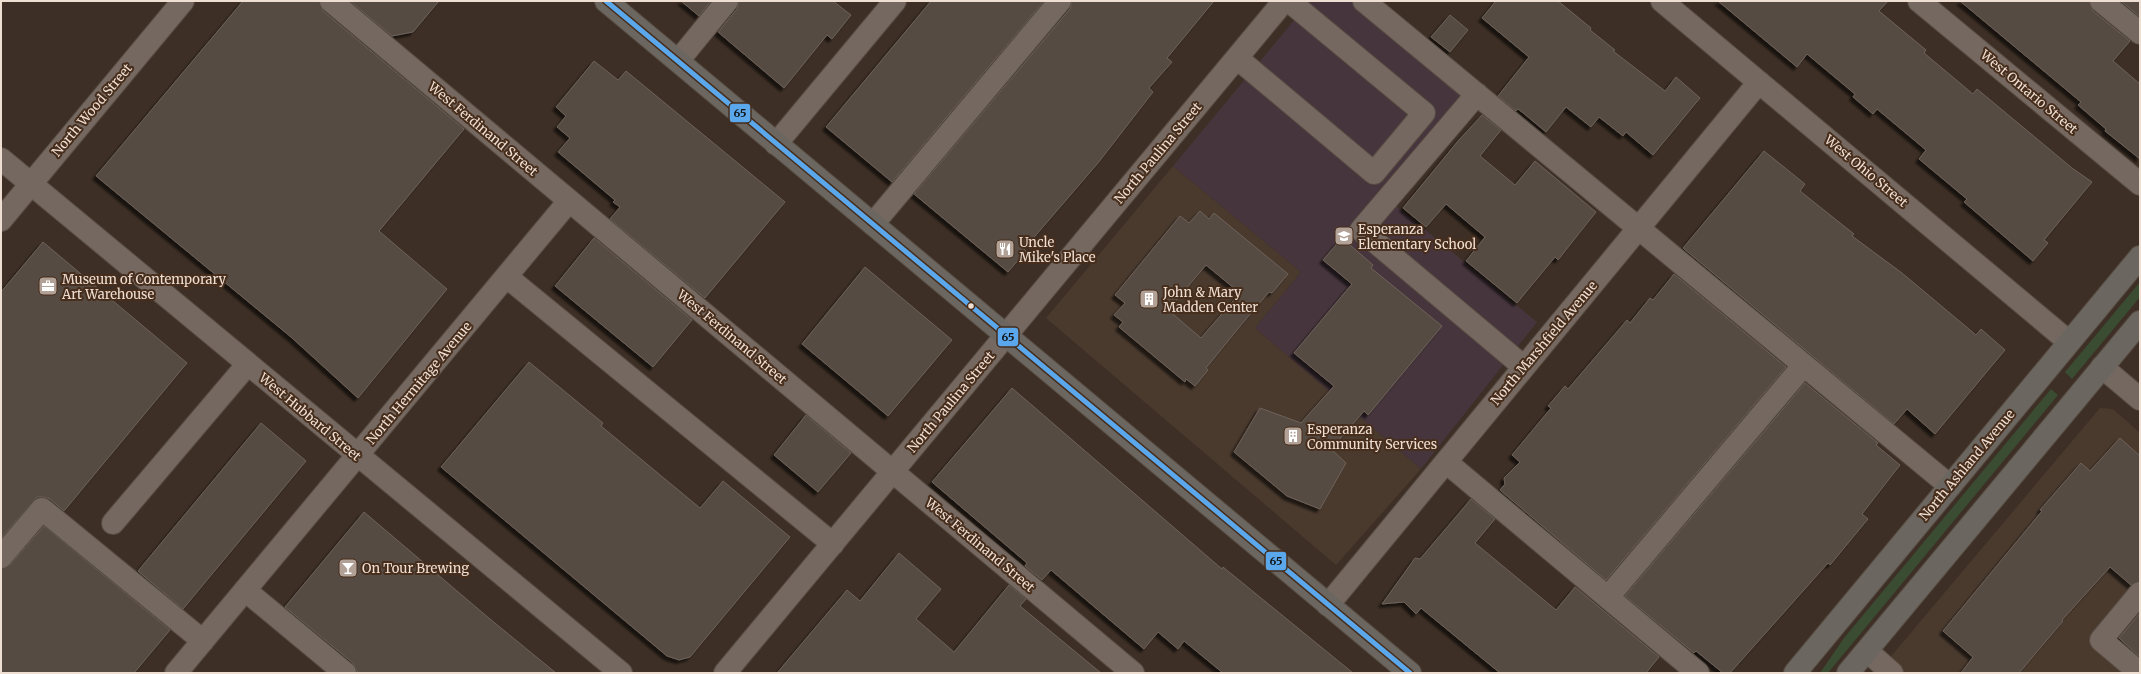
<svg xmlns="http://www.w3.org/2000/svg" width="2141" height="674" font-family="Merriweather,serif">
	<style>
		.commercial { fill: #4a3a2e }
		.education { fill: #46353c }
		.green { fill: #3a4c32 }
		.building { fill: #574b43; stroke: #6d6259; fill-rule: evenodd; filter: url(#shadow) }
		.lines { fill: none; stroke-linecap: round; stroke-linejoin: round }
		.minor-casing { stroke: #574c42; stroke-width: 24 }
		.major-casing { stroke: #574c42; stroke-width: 24 }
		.minor { stroke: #746860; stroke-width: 22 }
		.major { stroke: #6b6660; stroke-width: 22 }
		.bus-1-casing { stroke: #472d1b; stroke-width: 8 }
		.bus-1 { stroke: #5aa8eb; stroke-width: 5 }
		.bus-dot { fill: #efdfd3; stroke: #472d1b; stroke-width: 1.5 }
		.labels { text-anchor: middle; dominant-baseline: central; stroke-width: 4; stroke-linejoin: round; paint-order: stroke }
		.street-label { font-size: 13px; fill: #efdfd3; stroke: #472d1b }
		.poi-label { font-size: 13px; fill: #efdfd3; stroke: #472d1b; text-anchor: start }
		.line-badge { stroke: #472d1b; stroke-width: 1.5 }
		.pale-badge-label { font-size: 11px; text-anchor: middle; font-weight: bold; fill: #111 }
	</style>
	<defs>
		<filter id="shadow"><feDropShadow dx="-3.5" dy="3.5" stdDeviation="1" flood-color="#0009"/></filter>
	</defs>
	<rect width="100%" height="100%" fill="#3d2f25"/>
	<!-- commercial -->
	<path class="commercial" d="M1173 166 1301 272 1255 328 1421 469 1336 565 1046 318Z
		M2100 408 2113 409 2140 433V585L2095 638 2136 673H1877Z"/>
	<!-- education -->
	<path class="education" d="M1310 1H1364L1477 94 1388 199 1537 322 1421 469 1255 328 1301 272 1173 166Z"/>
	<!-- green -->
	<path class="green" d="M2140 282V297L2072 379 2065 372Z
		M2051 389 2058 395 1828 673H1820L1844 638Z"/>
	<!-- building -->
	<path class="building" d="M243 1H319L323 11 464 129 379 231 447 289 358 398 291 337 96 176Z
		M350 1H439L413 32 392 36Z
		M681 1H711L699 16Z
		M739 1H833L851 15 832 39 827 35 784 88 718 32 737 9Z
		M931 1H1044L892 182 826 127Z
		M1072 1H1214L1167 58 1172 62 1149 88 1153 92 1098 163 1024 249 1026 251 1008 272 914 194 1070 9Z
		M1496 1H1558L1591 28 1590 30 1615 50 1613 51 1665 91 1676 77 1700 98 1653 155 1626 132 1623 136 1599 117 1591 127 1566 107 1546 132 1522 112 1518 109 1516 111 1498 96 1529 57 1482 18Z
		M1718 1H1888L1879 11 1926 50 1924 53 1973 94 1977 89 2072 168 2092 182 2044 240 2048 243 2033 261 1964 202 1967 199 1919 159 1926 150 1877 109 1873 114 1853 97 1855 94 1807 54 1797 67Z
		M1960 1H2089L2093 11 2130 41 2113 61 2140 84V159L2105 131 2106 129 2078 105 2081 102Z
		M2121 1H2140V17Z
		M1450 15 1468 30 1450 52 1431 37Z
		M594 61 618 80 626 71 785 202 705 298 610 219 620 207 613 202 615 200 558 152 570 138 557 127 566 116 556 107Z
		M1482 115 1501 130 1480 156 1515 185 1535 161 1596 212 1558 260 1555 257 1517 303 1466 261 1485 237 1446 204 1426 227 1403 208 1458 141Z
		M1764 151 1805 184 1800 191 1854 234 1852 236 1902 273 1976 335 1981 329 2005 350 1935 434 1907 409 1894 424 1683 248Z
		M1200 211 1209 219 1214 213 1288 274 1272 293 1269 292 1241 325 1206 368 1208 370 1195 386 1186 379 1185 382 1119 327 1123 322 1114 315 1125 303 1115 295 1180 216 1189 223ZM1206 265 1240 293 1201 338 1168 310Z
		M594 238 692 320 653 367 555 286Z
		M1342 238 1373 265 1371 268 1442 326 1368 415 1364 411 1331 449 1346 463 1320 509 1287 496 1234 452 1260 408 1301 423 1334 386 1294 353 1352 284 1323 260Z
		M43 242 187 363 64 511 50 499 44 497H37L1 538V292Z
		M865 267 952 340 888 416 802 344Z
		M1674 274 1786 367 1606 580 1500 490 1505 484 1504 478 1520 462 1512 455 1551 408 1548 406 1565 386 1568 389 1627 320 1630 323 1650 298 1653 300Z
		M529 362 603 423 601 426 700 508 723 481 790 537 690 657 679 660 667 656 441 467Z
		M1805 383 1878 443 1876 445 1900 465 1862 514 1868 519 1830 565 1828 563 1730 673H1723L1696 651 1694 653 1625 596Z
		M1012 388 1222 569 1223 567 1353 673H1223L1184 641 1178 649 1158 632 1144 649 1051 570 1042 580 1025 566 1027 563 932 482Z
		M806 415 851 453 818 492 774 455Z
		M261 423 306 461 183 609 138 571Z
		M2120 438 2140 456V581L2131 585 2110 567 2062 620 2063 621 2019 673H1961L1973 657 1943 631 2042 511 2040 510 2081 463 2090 471Z
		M1471 499 1495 519 1475 543 1556 610 1575 587 1659 657 1646 673H1500L1421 608 1416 614 1404 602 1382 604 1415 558 1420 559Z
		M364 512 490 619 556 673H359L357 671 353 663 285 607Z
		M44 526 170 630 134 673H1V569L10 565Z
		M899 553 941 589 916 619 954 652 1009 585 1026 599 1020 606 1101 673H777L847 590 860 601Z
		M2140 613V657L2119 638Z"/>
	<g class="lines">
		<defs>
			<path id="minor" d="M331 1 1133 673
				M1364 1 1950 486
				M1662 1 2069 342
				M1919 1 2140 184
				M2101 1 2140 33
				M1237 58 1374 173 1424 113 1289 1
				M678 61 727 1
				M1477 94 1361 230 1524 367
				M776 144 895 1
				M1 159 621 673
				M1 220 183 1
				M873 224 1060 1
				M507 277 833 544
				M2102 367 2140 399
				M1446 462 1698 673
				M113 523 247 365
				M1 557 42 509 203 641
				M245 590 345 673
				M2140 593 2101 640 2140 673
				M1608 597 1803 366
				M1328 605 1759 82
				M1867 651 1892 673
				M176 673 569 201
				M725 673 1284 1"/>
			<path id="major" d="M606 1 1410 673
				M1795 673 2140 257
				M1848 673 2140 322"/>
		</defs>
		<!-- minor casing -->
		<use href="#minor" class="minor-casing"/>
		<!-- major casing -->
		<use href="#major" class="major-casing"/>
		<!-- minor -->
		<use href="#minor" class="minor"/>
		<!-- major -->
		<use href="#major" class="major"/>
		<defs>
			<path id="bus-1" d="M606 1 1410 673"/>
		</defs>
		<!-- bus-1 casing -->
		<use href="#bus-1" class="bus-1-casing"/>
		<!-- bus-1 -->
		<use href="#bus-1" class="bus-1"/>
	</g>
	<!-- icons -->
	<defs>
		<symbol id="school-square" viewBox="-11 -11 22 22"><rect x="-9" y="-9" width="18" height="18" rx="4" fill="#b1a196" stroke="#472d1b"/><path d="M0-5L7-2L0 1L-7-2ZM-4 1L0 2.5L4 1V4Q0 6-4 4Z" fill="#fff"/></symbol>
		<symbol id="restaurant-square" viewBox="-11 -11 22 22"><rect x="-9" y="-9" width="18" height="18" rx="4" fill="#b1a196" stroke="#472d1b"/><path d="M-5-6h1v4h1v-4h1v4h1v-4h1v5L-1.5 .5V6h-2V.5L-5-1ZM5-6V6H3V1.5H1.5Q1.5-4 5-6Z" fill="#fff"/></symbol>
		<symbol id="office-square" viewBox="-11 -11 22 22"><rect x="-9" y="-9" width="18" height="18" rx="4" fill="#b1a196" stroke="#472d1b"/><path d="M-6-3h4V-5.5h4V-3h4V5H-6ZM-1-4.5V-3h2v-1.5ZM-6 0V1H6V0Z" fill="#fff"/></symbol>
		<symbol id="building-square" viewBox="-11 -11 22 22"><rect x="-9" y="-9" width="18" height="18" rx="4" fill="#b1a196" stroke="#472d1b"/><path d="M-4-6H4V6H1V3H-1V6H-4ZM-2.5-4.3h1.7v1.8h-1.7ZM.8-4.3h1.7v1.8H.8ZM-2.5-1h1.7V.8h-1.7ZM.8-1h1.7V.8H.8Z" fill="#fff"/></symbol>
		<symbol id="bar-square" viewBox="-11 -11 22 22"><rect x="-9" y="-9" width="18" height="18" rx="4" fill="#b1a196" stroke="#472d1b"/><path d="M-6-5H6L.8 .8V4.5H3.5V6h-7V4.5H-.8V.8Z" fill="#fff"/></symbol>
	</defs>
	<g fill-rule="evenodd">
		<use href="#school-square" x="1333" y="225" width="22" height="22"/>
		<use href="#restaurant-square" x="994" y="238" width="22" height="22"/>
		<use href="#office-square" x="37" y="275" width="22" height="22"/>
		<use href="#building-square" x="1138" y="288" width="22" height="22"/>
		<use href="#building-square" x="1282" y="425" width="22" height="22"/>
		<use href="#bar-square" x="337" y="557" width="22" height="22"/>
	</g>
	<!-- markers -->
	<circle class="bus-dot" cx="971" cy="306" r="3.5"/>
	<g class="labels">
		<!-- street labels -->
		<g class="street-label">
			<text transform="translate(2029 92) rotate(40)">West Ontario Street</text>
			<text transform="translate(92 110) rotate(-50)">North Wood Street</text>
			<text transform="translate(483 129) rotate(40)">West Ferdinand Street</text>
			<text transform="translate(1158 153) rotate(-50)">North Paulina Street</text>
			<text transform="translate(1866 171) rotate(40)">West Ohio Street</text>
			<text transform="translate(732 337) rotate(40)">West Ferdinand Street</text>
			<text transform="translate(1544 343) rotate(-50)">North Marshfield Avenue</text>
			<text transform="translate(419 383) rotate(-50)">North Hermitage Avenue</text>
			<text transform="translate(951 402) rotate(-50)">North Paulina Street</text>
			<text transform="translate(310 417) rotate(40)">West Hubbard Street</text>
			<text transform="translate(1967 465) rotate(-50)">North Ashland Avenue</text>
			<text transform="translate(980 545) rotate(40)">West Ferdinand Street</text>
		</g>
		<!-- poi labels -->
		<g class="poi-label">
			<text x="1358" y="229">Esperanza<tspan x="1358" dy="15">Elementary School</tspan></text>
			<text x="1019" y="242">Uncle<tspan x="1019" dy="15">Mike's Place</tspan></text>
			<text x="62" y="279">Museum of Contemporary<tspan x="62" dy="15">Art Warehouse</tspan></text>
			<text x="1163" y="292">John &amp; Mary<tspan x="1163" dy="15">Madden Center</tspan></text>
			<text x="1307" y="429">Esperanza<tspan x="1307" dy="15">Community Services</tspan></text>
			<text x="362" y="568">On Tour Brewing</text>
		</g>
	</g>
	<g class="line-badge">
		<rect x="729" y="103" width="22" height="20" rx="4" fill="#5aa8eb"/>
		<rect x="997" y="327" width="22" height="20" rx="4" fill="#5aa8eb"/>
		<rect x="1265" y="551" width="22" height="20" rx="4" fill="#5aa8eb"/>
	</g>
	<g class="pale-badge-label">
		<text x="740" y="117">65</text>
		<text x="1008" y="341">65</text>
		<text x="1276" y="565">65</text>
	</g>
	<!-- border -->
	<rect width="2141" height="674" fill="none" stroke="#efdfd3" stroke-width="4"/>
</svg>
